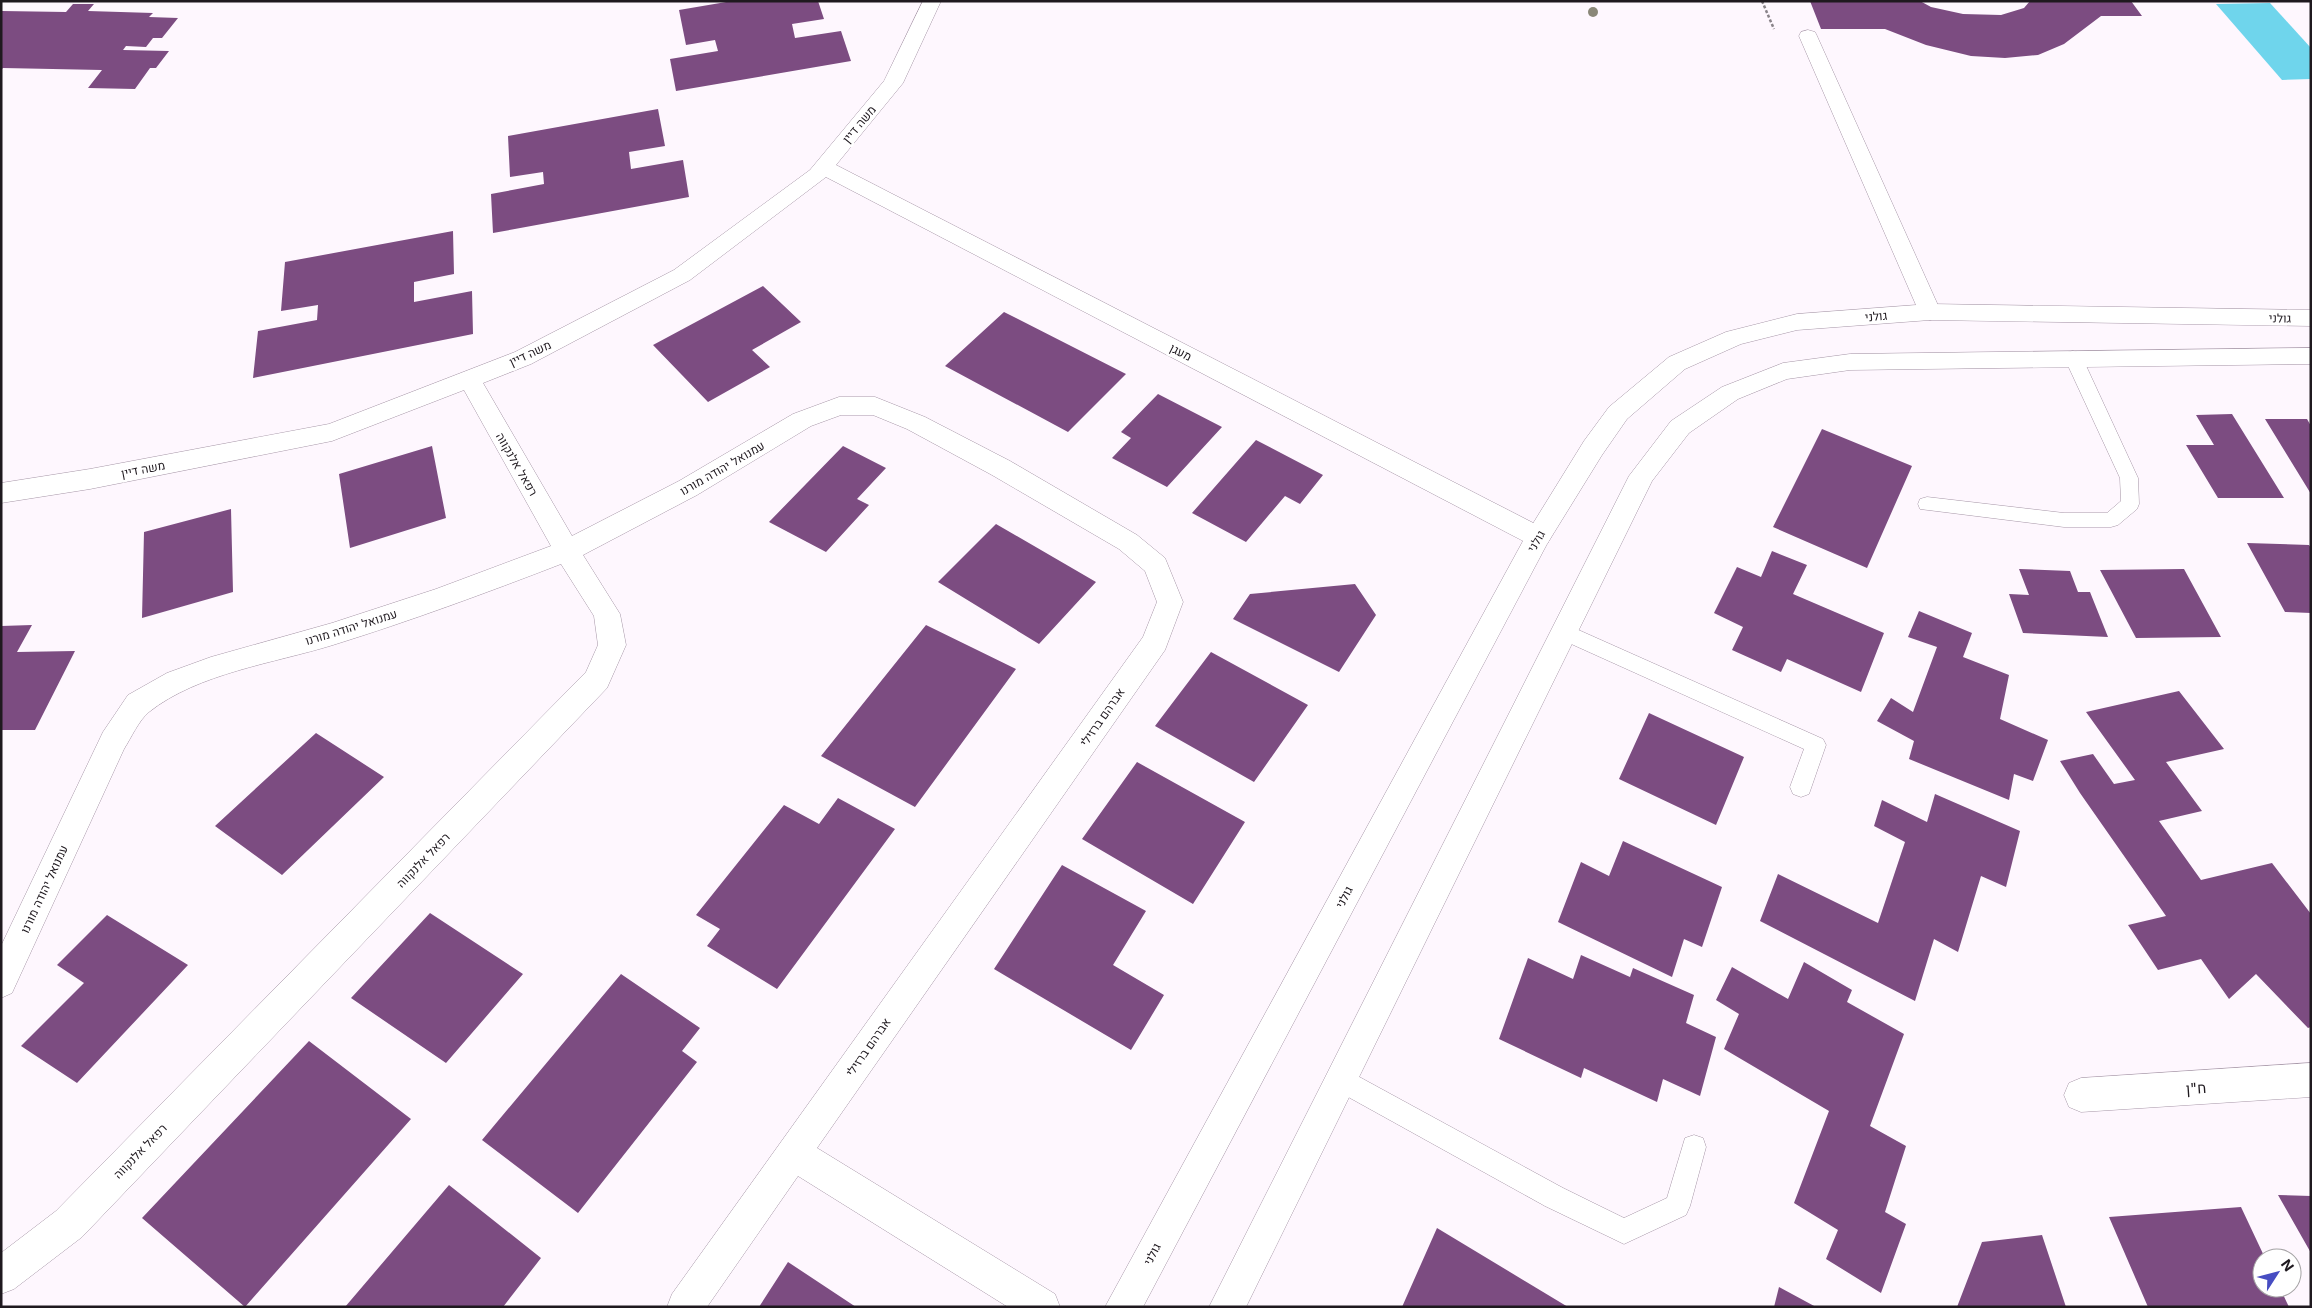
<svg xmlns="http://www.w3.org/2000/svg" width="2312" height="1308" font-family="Inter,Heebo,sans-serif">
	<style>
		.water { fill: #6fd5ec }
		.building { fill: #7c4c81 }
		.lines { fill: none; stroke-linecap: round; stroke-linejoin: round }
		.lane-casing { stroke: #a696a7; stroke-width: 1 }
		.street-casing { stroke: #a696a7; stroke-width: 1 }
		.secondary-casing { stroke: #a696a7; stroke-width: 1 }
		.path { stroke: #898389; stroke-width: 2.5; stroke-dasharray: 3 2; stroke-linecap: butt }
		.lane { fill: #fff; fill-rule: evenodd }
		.street { fill: #fff; fill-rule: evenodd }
		.secondary { fill: #fff; fill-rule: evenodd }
		.tree { fill: #8a8778 }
		.labels { text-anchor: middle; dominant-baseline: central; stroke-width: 5; stroke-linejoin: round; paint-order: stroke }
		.street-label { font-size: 12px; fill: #1f191f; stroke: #fff }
		.near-street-label { font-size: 15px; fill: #1f191f; stroke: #fff }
	</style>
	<rect width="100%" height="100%" fill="#fef7fe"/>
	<!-- water -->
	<path class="water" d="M2270 3 2311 48V79L2282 80 2216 4Z"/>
	<!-- building -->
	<path class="building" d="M732 1H818L824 19 792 24 795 38 841 31 851 61 676 91 670 59 718 51 715 40 686 45 679 10Z
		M1810 1H1920L1931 7 1963 14 2001 15 2024 8 2030 1H2131L2142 16H2101L2064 44 2038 55 2005 58 1971 56 1926 45 1885 29H1821Z
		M73 4H94L88 11 153 13 149 17 178 18 162 38H153L146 47 126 46 123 50 169 51 156 68H150L135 89 88 88 102 70 3 68 1 70 2 11 66 12Z
		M658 109 665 146 629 152 631 169 683 160 689 197 493 233 491 194 544 184 543 172 510 177 508 136Z
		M453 231 454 274 414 282V302L472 291 473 334 253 378 258 331 317 320 318 305 281 311 285 262Z
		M763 286 801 322 752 350 770 367 708 402 653 345Z
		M1004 312 1126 374 1068 432 945 366Z
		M1158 394 1222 427 1167 487 1112 458 1131 438 1121 432Z
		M2232 414 2284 498H2218L2186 445H2214L2196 415Z
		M2265 419H2307L2311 426V494Z
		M1822 429 1912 466 1867 568 1773 527Z
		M1256 440 1323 475 1300 504 1285 496 1246 542 1192 513Z
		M432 446 446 518 350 548 339 474Z
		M843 446 886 468 857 499 869 505 826 552 769 522Z
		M231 509 233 592 142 618 144 532Z
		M996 524 1096 582 1039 644 938 582Z
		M2247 543 2309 545 2311 548V613L2285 612Z
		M1772 551 1807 565 1793 594 1884 633 1861 692 1787 659 1781 672 1732 650 1743 627 1714 613 1737 567 1761 577Z
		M2019 569 2070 571 2078 592H2090L2108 637 2023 633 2009 594 2029 595Z
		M2184 569 2221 637 2136 638 2100 570Z
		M1355 584 1376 615 1339 672 1233 619 1250 594Z
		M1919 611 1972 633 1963 657 2009 675 2000 719 2048 740 2033 781 2014 774 2009 800 1909 759 1914 741 1877 721 1891 698 1913 712 1937 647 1908 637Z
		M32 625 17 652 75 651 35 730H1V626Z
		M926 625 1016 669 915 807 821 756Z
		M1211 652 1308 705 1254 782 1155 726Z
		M2179 691 2224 749 2166 762 2202 811 2159 821 2201 880 2272 863 2311 914V1027L2308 1028 2256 974 2229 999 2201 959 2158 970 2128 925 2166 916 2080 793 2060 761 2093 754 2114 784 2135 780 2086 712Z
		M1649 713 1744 757 1716 825 1619 779Z
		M316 733 384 777 282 875 215 826Z
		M1137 762 1245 822 1193 904 1082 839Z
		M1935 794 2020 831 2006 887 1981 876 1958 952 1934 939 1915 1001 1760 921 1778 874 1878 923 1905 842 1874 826 1882 800 1927 822Z
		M838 798 895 829 777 989 707 946 720 929 696 915 784 805 819 824Z
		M1623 841 1722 887 1702 947 1684 939 1672 977 1558 922 1581 862 1609 876Z
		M1062 865 1146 911 1113 965 1164 995 1131 1050 994 969Z
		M430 913 523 974 446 1063 351 998Z
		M107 915 188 965 77 1083 21 1046 84 983 57 965Z
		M1581 955 1630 977 1633 968 1694 995 1686 1023 1716 1037 1700 1096 1663 1079 1657 1102 1584 1068 1581 1078 1499 1039 1528 958 1573 979Z
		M1804 962 1852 990 1847 1002 1904 1034 1870 1126 1906 1146 1885 1212 1906 1224 1881 1293 1826 1259 1838 1230 1794 1203 1829 1111 1724 1049 1739 1014 1716 1000 1732 967 1788 999Z
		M621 974 700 1028 682 1051 697 1062 578 1213 482 1140Z
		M309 1041 411 1119 245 1307 142 1218Z
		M449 1185 541 1258 503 1307H345Z
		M2278 1195 2311 1196V1253Z
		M2241 1207 2265 1258H2262V1288H2280L2289 1307H2148L2109 1217Z
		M1437 1228 1568 1307H1402Z
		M2042 1235 2066 1307H1957L1982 1242Z
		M788 1262 856 1307H759Z
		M1779 1287 1816 1307H1774Z"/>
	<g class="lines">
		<defs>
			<path id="lane" d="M2073 351 2079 353 2082 357 2138 478 2139 504 2137 509 2118 525 2111 527H2064L1920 509 1918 504 1920 499 1927 497 2064 513H2107L2121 501 2120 478 2064 357 2067 353Z
				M1565 624 1823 739 1826 745 1809 794 1801 797 1793 794 1790 787 1804 749 1558 638 1555 632 1558 626Z
				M1341 1067 1563 1188 1624 1218 1667 1198 1685 1138 1694 1135 1703 1138 1706 1147 1690 1206 1686 1215 1624 1244 1545 1206 1332 1088 1329 1079 1332 1070Z"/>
			<path id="street" d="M923 1H941L903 83 836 165 1547 530 1551 537 1547 544 1538 547 1529 544 826 177 690 280 531 364 483 383 572 536 679 481 793 414 839 397H875L925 417 1010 461 1137 535 1165 558 1183 602 1165 650 817 1148 1055 1294 1060 1307H1008L798 1176 707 1307H667L672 1294 1143 637 1157 602 1145 571 1119 549 992 475 907 429 873 415H841L811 426 697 495 583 555 620 614 626 645 607 688 82 1237 14 1289 1 1294V1253L56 1211 586 672 598 645 594 616 561 564C486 593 410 621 333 645 275 663 198 673 149 712 139 720 131 738 124 749L12 993 1 998V946L103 732 128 695 167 673 211 657 332 623 436 589 551 546 464 390 332 441 90 489 1 503V483L90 469 329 424 515 352 674 270 810 170 884 81Z
				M1808 30 1815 32 1817 36 1941 312 1938 318 1930 320 1922 318 1919 312 1799 36 1801 32Z
				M2311 1063V1097L2081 1112 2069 1107 2064 1095 2069 1083 2081 1078Z"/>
			<path id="secondary" d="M1930 304 2311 310V326L1930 320 1797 330 1741 344 1685 369 1627 419 1602 455 1547 544 1143 1307H1105L1529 530 1584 441 1609 407 1669 357 1726 332 1797 314Z
				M2311 348V364L1850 370 1787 379 1738 399 1689 433 1652 481 1246 1307H1209L1629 476 1671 421 1722 387 1783 363 1850 354Z"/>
		</defs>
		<!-- lane casing -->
		<use href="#lane" class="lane-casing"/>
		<!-- street casing -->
		<use href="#street" class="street-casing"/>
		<!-- secondary casing -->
		<use href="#secondary" class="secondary-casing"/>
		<!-- path -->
		<path class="path" d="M1762 1 1774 29"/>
		<!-- lane -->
		<use href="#lane" class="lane"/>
		<!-- street -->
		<use href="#street" class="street"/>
		<!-- secondary -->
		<use href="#secondary" class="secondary"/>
	</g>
	<!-- trees -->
	<circle class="tree" cx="1593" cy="12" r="5"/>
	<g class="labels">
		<!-- street labels -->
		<g class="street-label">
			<text transform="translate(859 124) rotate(-50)">משה דיין</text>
			<text transform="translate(1876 316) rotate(-5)">גולני</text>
			<text transform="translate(2280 318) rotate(1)">גולני</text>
			<text transform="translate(1181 352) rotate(27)">מעגן</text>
			<text transform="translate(530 353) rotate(-25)">משה דיין</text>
			<text transform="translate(517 464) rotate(60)">רפאל אלנקווה</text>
			<text transform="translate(722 468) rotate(-30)">עמנואל יהודה מורנו</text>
			<text transform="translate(143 469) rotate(-11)">משה דיין</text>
			<text transform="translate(1536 541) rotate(-60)">גולני</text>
			<text transform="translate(351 627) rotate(-17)">עמנואל יהודה מורנו</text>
			<text transform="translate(1102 717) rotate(-55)">אברהם ברזילי</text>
			<text transform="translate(423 860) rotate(-46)">רפאל אלנקווה</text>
			<text transform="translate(44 889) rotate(-65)">עמנואל יהודה מורנו</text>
			<text transform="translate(1344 897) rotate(-62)">גולני</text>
			<text transform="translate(868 1047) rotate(-55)">אברהם ברזילי</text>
			<text transform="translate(140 1151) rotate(-46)">רפאל אלנקווה</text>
			<text transform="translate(1152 1254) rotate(-62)">גולני</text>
		</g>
		<!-- near-street labels -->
		<g class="near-street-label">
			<text transform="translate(2196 1088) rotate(-4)">ח"ן</text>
		</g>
	</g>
	<!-- border -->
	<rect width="2312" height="1308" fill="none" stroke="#1f191f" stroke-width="5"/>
	<!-- north arrow -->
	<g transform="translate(2277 1273) rotate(54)"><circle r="24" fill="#ffffff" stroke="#a5a3a5"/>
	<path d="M0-4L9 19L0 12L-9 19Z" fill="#474dc2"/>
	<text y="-8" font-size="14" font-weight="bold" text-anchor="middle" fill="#1f191f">N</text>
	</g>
</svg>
